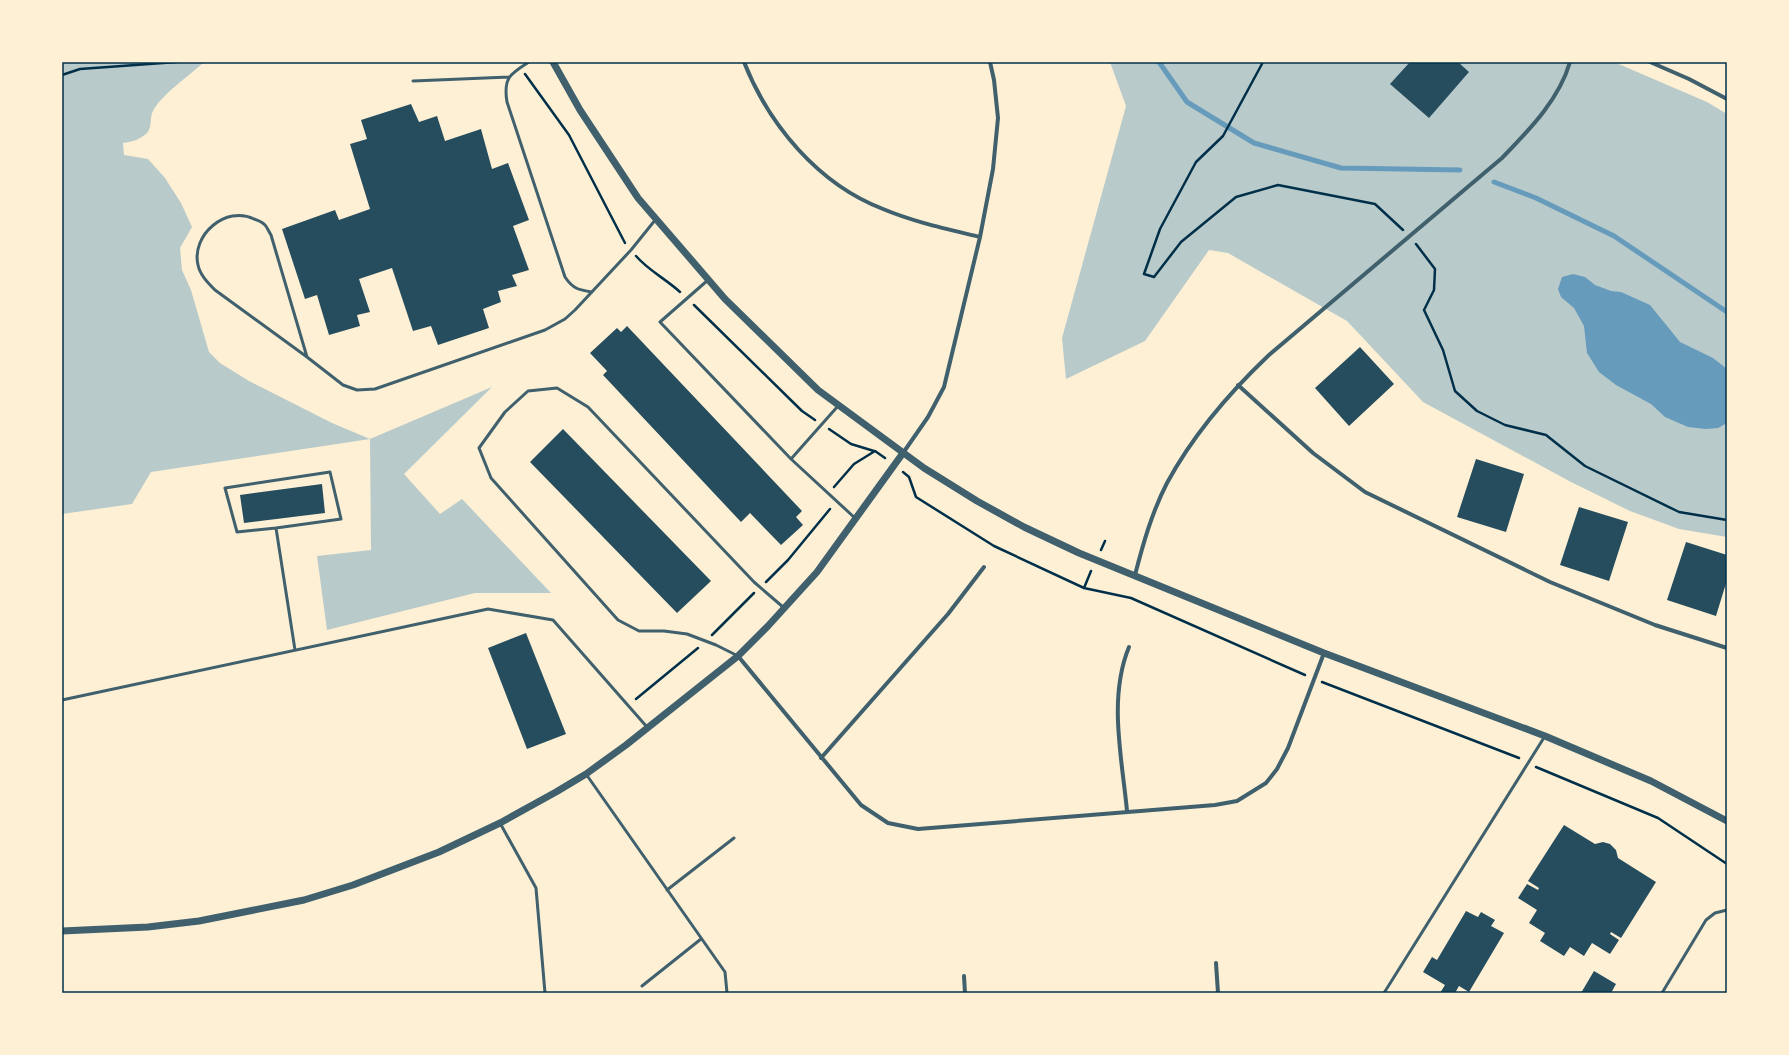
<svg xmlns="http://www.w3.org/2000/svg" width="1789" height="1055" font-family="'Source Serif 4',serif">
	<style>
		.green { fill: #b9caca }
		.water { fill: #669bbc }
		.lines { fill: none; stroke-linecap: round; stroke-linejoin: round }
		.stream { stroke: #669bbc; stroke-width: 5 }
		.building { fill: #264d5e }
		.path { stroke: #003049; stroke-width: 2.5 }
		.service { stroke: #3f606c; stroke-width: 3 }
		.minor { stroke: #3f606c; stroke-width: 4 }
		.tertiary { stroke: #3f606c; stroke-width: 7 }
		.neatline { fill: none; stroke: #003049; stroke-width: 1.5 }
	</style>
	<rect width="100%" height="100%" fill="#fdf0d5"/>
	<!-- green -->
	<path class="green" d="M62 62H204C189 76 162 94 153 111 149 118 153 128 146 134 139 140 131 142 123 143L124 155 148 159 165 178 181 203 192 227 180 248 182 270 191 290 209 352 220 363 249 381 332 423 370 439 492 387 404 474 440 514 462 499 551 593H475L327 630 317 556 371 550 370 439 151 472 132 504 62 514Z
		M1110 62H1614L1707 102 1727 114V537L1679 529 1630 511 1571 482 1423 402 1347 321 1228 253 1209 250 1145 341 1066 379 1062 338 1126 106Z"/>
	<!-- water -->
	<path class="water" d="M1573 274 1585 277 1595 285 1611 291 1621 292 1650 305 1680 342 1713 358 1727 369V423L1718 428 1706 429 1688 427 1665 417 1651 404 1616 385 1599 372 1587 353 1584 326 1574 308 1561 297 1558 289 1562 277Z"/>
	<g class="lines">
		<!-- stream -->
		<path class="stream" d="M1159 62 1187 102 1254 143 1341 168 1460 170
			M1494 182 1536 198 1614 236 1727 312"/>
	</g>
	<!-- building -->
	<path class="building" d="M1410 62H1458L1469 72 1429 118 1390 84Z
		M411 104 419 122 437 116 445 141 481 129 492 169 508 163 529 220 513 226 529 270 512 275 517 286 498 291 501 302 483 309 489 328 438 345 431 326 413 331 392 268 359 279 370 312 357 315 360 326 329 335 317 295 305 299 282 229 335 210 339 220 370 209 350 144 367 139 361 120Z
		M627 326 802 511 796 517 803 525 781 545 750 513 741 522 603 375 607 371 590 353 617 328 621 332Z
		M1360 347 1394 384 1349 426 1315 388Z
		M563 429 711 581 677 613 530 462Z
		M1476 459 1524 474 1506 532 1457 517Z
		M322 484 325 513 244 523 240 495Z
		M1579 507 1628 522 1609 581 1560 565Z
		M1686 542 1727 555V580L1716 616 1667 600Z
		M526 633 566 734 527 749 488 648Z
		M1564 825 1595 844 1603 842 1610 844 1616 850 1618 858 1656 882 1621 938 1611 932 1610 934 1619 940 1610 954 1592 943 1584 956 1570 947 1564 956 1540 941 1545 933 1529 923 1537 910 1518 898 1527 884 1538 890 1539 888 1528 881Z
		M1466 911 1478 917 1481 912 1495 920 1491 926 1504 933 1469 992 1459 986 1455 993H1440L1445 985 1423 972 1432 957 1437 960Z
		M1594 971 1616 984 1611 993H1581Z"/>
	<g class="lines">
		<!-- path -->
		<path class="path" d="M1263 62 1223 136 1196 162 1160 229 1144 274 1154 277 1181 242 1236 197 1278 185 1375 204 1403 230
			M525 74 569 135 625 243
			M62 75 80 69 177 62
			M1416 244 1435 269 1434 290 1424 310 1443 350 1455 391 1477 411 1505 425 1546 435 1585 466 1679 512 1727 520
			M636 256C649 271 666 279 680 292
			M694 305 802 411 815 420
			M829 429 851 444 874 451
			M903 472 909 477 916 497 994 546 1084 588 1131 598 1305 675
			M834 487 854 464 875 451 885 458
			M1101 550 1105 541
			M766 582 788 560 830 509
			M1084 588 1091 571
			M712 635 754 593
			M1322 682 1519 758
			M636 699 698 648
			M1536 767 1658 818 1727 864"/>
		<!-- service -->
		<path class="service" d="M529 62C510 74 503 78 507 102L565 277C573 289 579 290 592 292
			M413 81 509 77
			M708 280 660 322 791 459 838 406
			M307 357 215 290C208 283 200 275 198 265 191 235 226 205 254 219 257 220 262 222 265 225 267 227 269 232 271 235L307 357 343 385 357 390 375 389 545 330 565 319 575 310 631 250 656 219
			M791 459 856 519
			M276 528 237 532 225 488 330 472 341 519 276 528 295 650
			M738 656 716 645 687 634 664 631H639L618 620 491 478 479 448 505 412 528 391 557 388 588 407 754 582 783 607
			M62 700 488 609 553 620 647 727
			M586 774 725 972 727 993
			M500 823 536 888 545 993
			M667 890 734 838
			M642 986 701 939
			M1384 993 1545 736
			M1662 993 1706 920 1715 913 1727 910"/>
		<!-- minor -->
		<path class="minor" d="M744 62C769 125 818 184 883 209 914 222 947 229 980 237
			M1650 62 1689 79 1727 99
			M1238 385 1313 453 1365 492 1550 582 1655 625 1727 648
			M903 453 928 417 944 387 980 237 993 169 998 118 994 80 990 62
			M1135 575C1143 544 1152 512 1167 483 1193 435 1230 392 1269 355L1502 158C1529 130 1559 100 1570 62
			M738 656 861 805 888 823 918 829 1215 805 1237 801 1266 783 1277 769 1288 748 1324 653
			M821 758 948 614 984 567
			M1127 811C1122 758 1108 698 1129 647
			M1216 963 1218 993
			M964 976 965 993"/>
		<!-- tertiary -->
		<path class="tertiary" d="M553 62 580 110 638 198 725 299 818 390 924 468 977 501 1024 527 1079 553 1324 653 1545 736 1651 781 1727 821
			M62 931 148 927 199 921 304 900 353 885 439 852 500 823 556 792 586 774 626 745 738 656 768 626 817 572 903 453"/>
	</g>
	<!-- border -->
	<rect width="1789" height="1055" fill="none" stroke="#fdf0d5" stroke-width="126"/>
	<rect x="63" y="63" width="1663" height="929" class="neatline"/>
</svg>
